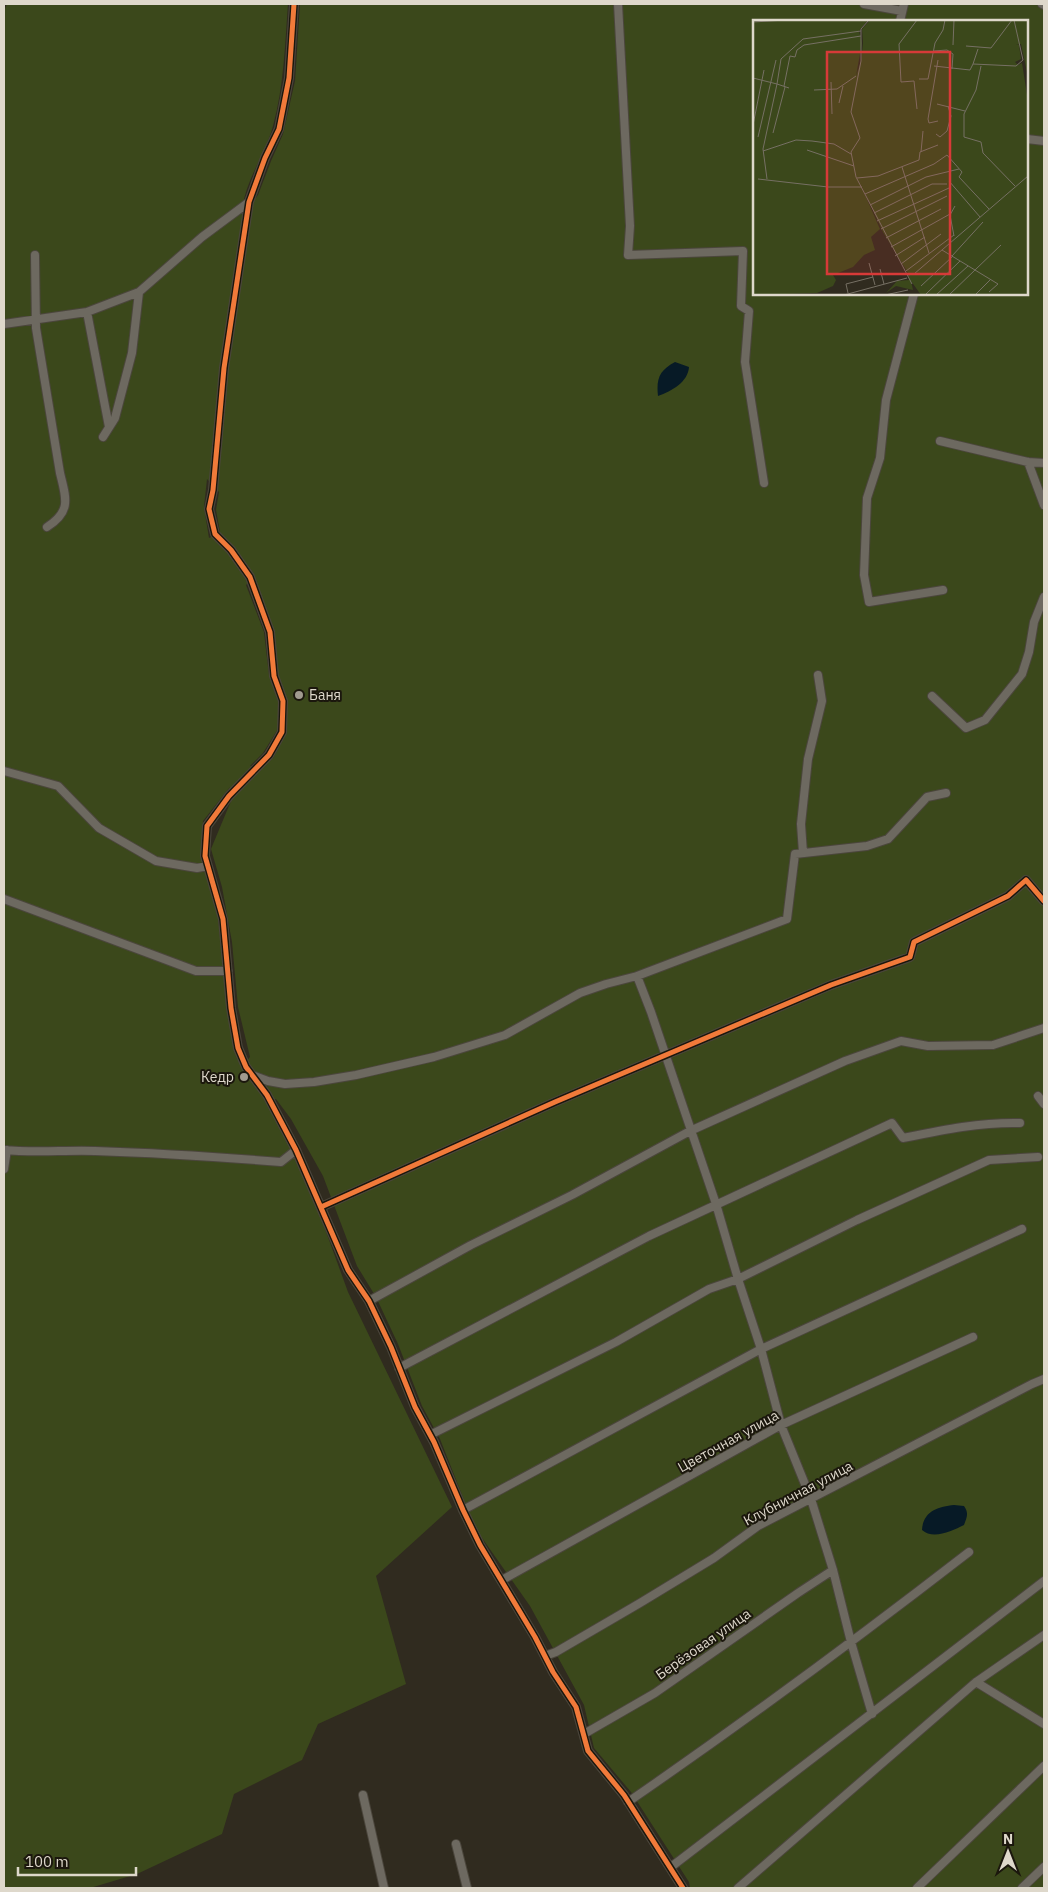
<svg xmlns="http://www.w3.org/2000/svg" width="1048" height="1892" font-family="'IBM Plex Sans',sans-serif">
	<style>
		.green { fill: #3b481b; fill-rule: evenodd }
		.water { fill: #071a26 }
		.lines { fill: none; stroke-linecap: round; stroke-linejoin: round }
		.minor-casing { stroke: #4b463c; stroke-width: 10 }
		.minor { stroke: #6d6960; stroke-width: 8 }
		.cycleway-casing { stroke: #1b170d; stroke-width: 8 }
		.cycleway { stroke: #f17a3a; stroke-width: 5 }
		.poi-dot { fill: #a19b8f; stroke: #1b170d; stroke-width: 2 }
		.labels { text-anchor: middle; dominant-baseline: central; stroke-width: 4; stroke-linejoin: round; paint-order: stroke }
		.poi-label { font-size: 14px; fill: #ded8cb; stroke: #1b170d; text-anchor: start }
		.street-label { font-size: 14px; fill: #ded8cb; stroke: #1b170d }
		.inset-road { fill: none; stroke: #767064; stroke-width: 1 }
		.view { fill: #d73a38; fill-opacity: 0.15; stroke: #d73a38; stroke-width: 2.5 }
		.inset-edge { fill: none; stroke: #ded8cb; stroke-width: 2.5 }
	</style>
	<rect width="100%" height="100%" fill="#302b1f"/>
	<!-- green -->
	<path class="green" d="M7 4H288C285 44 284 86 273 126 265 156 242 185 242 216L258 195 271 161 283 134 295 81 300 4H1044V1888H690L689 1882 631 1792 594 1748 584 1705 530 1606 475 1528 440 1439 422 1406 398 1344 376 1297 357 1266 323 1176 291 1119 276 1099 268 1102 308 1182 348 1292 452 1507 376 1576 406 1684 318 1724 302 1760 234 1794 222 1834 137 1874 90 1888H4V11ZM754 21H1027V294H754ZM207 479 219 492 216 510 220 532 209 538 204 507ZM254 577 274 632 278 674 286 702 285 736 273 758 262 767 250 766 263 753 278 729V701L269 675 264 632 246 585ZM230 787 227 794 234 797 231 801 211 849 222 887 232 942 238 1007 250 1057 243 1065 238 1059 227 1006 216 898 201 856 203 821Z"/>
	<!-- water -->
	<path class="water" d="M675 362 689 367C688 382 672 391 658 396 656 378 660 370 675 362Z
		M954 1505 964 1506C969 1513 967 1517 964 1525 952 1531 933 1540 922 1530 923 1511 938 1507 954 1505Z"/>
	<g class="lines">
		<defs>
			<path id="minor" d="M294 4 289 78 279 129 265 158 249 202 224 368 213 490 209 509 215 534 231 550 250 577 270 632 274 676 283 701 282 732 269 755 229 796 207 826 205 856 223 919 231 1008 238 1048 246 1067 267 1095 296 1150 348 1270 369 1301 391 1347 415 1407 434 1442 463 1510 480 1545 535 1637 553 1672 576 1707 588 1751 624 1795 683 1888
				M618 4 630 226 628 255 743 251 741 306 749 311 745 362 764 483
				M864 4 902 11
				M1042 4 1044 5
				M900 21 904 4
				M1027 139 1044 141
				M35 255 36 328 60 473C66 498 72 511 47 527
				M914 294 886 400 880 458 867 498 864 575 869 602 943 590
				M87 312 109 427
				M4 324 87 312 139 292 202 237 249 202
				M103 437 115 418 132 353 139 292
				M940 441 1028 462 1044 463
				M1028 462 1044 505
				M932 696 966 728 985 720 1022 674 1029 652 1034 622 1044 597
				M4 771 58 786 99 828 156 861 197 868 208 866
				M803 853 801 824 808 759 822 701 818 675
				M4 899 196 971H228
				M637 976 651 1012 716 1204 738 1279 761 1349 781 1425 811 1499 833 1570 851 1642 872 1714
				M252 1075 268 1081 285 1084 314 1082 356 1075 434 1057 505 1035 580 993 606 984 637 976 787 919 795 854 867 846 888 839 927 797 946 793
				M1038 1096 1044 1104
				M4 1150C34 1153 65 1150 95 1151 157 1153 219 1157 281 1162L296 1150
				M4 1169 7 1150
				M321 1207 555 1102 831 985 910 957 914 942 1008 896 1026 880 1044 901
				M369 1301 471 1245 572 1195 690 1131 845 1061 901 1041 928 1046 993 1045 1044 1028
				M399 1368 649 1236 892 1123 903 1138C942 1130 980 1122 1020 1123
				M430 1435 616 1342 709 1289 738 1279 857 1220 989 1160 1038 1157
				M463 1510 761 1349 1022 1229
				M502 1580 781 1425 973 1337
				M545 1656 556 1652 640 1603 714 1558 758 1526 1032 1384 1044 1379
				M976 1682 1044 1724
				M584 1734 655 1693 798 1593 833 1570
				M363 1795 384 1888
				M628 1802C744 1722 858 1638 969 1552
				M456 1844 467 1888
				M671 1867 1044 1581
				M738 1888 976 1682 1044 1635
				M917 1888 1044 1766
				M1022 1888 1044 1867"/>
		</defs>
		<!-- minor casing -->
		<use href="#minor" class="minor-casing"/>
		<!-- minor -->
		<use href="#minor" class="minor"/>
		<defs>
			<path id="cycleway" d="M294 4 289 78 279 129 265 158 249 202 224 368 213 490 209 509 215 534 231 550 250 577 270 632 274 676 283 701 282 732 269 755 229 796 207 826 205 856 223 919 231 1008 238 1048 246 1067 267 1095 296 1150 348 1270 369 1301 391 1347 415 1407 434 1442 463 1510 480 1545 535 1637 553 1672 576 1707 588 1751 624 1795 683 1888
				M321 1207 555 1102 831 985 910 957 914 942 1008 896 1026 880 1044 901"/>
		</defs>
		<!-- cycleway casing -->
		<use href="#cycleway" class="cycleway-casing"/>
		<!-- cycleway -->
		<use href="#cycleway" class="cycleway"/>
	</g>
	<!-- markers -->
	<g class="poi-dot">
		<circle cx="299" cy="695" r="5"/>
		<circle cx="244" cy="1077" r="5"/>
	</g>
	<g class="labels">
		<!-- poi labels -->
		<g class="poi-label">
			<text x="309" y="695">Баня</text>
			<text x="234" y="1077" text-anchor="end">Кедр</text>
		</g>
		<!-- street labels -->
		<g class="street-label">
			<text transform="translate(728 1441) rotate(-29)">Цветочная улица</text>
			<text transform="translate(798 1493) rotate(-28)">Клубничная улица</text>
			<text transform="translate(703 1644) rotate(-35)">Берёзовая улица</text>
		</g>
	</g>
	<!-- overview -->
	<g transform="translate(753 20)">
		<rect width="275" height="275" fill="#302b1f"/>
		<path d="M0 0H115L106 11 109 23 103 56 108 41 110 23 109 9 117 0H275V57L268 24 263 25H266L268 39 262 42 265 45 269 43 275 81V275H168L158 261 160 270 143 266 133 273 144 261 156 260 155 253 130 212 106 161 127 209 118 217 122 230 111 235 100 247 80 255 83 260 80 266 64 273 0 275Z" fill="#3b481b"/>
		<path class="inset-road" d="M116 0 108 9V41L98 92 107 118 98 132 103 157 159 264M0 2 33 0M200 25 201 0M213 26 238 28 259 0M181 31 194 30 200 34 199 49M220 44 225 29M181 46 217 50 220 44 263 46 270 40 261 0M228 46 223 70 211 94V117L228 122 230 133 262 166M0 58 24 64 28 39 50 19 108 11M166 59H175L182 23 190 10 192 0M78 62 79 94M31 66 37 36 42 37 44 30 51 25 108 16M61 70 84 69 103 56M86 83 90 66M184 84 212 91M164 89 161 61 148 62 146 24 164 0M185 101 176 103 175 99 185 40M0 105 11 50M20 113 32 67M183 114 187 117 194 111 198 96 195 86M5 117 23 40M54 130 101 146M10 131 43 120 59 121 81 124 98 134M168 132 170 111M149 147 176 233M104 158 125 156 166 140 167 132 185 125M5 159 75 167H109M14 159 10 129 24 64 36 68M196 161 227 197M112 174 181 144 194 135 209 152 206 157 236 189M117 185 173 157 206 149M121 193 179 164H194M124 201 196 168M128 209 194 176M201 216 197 195 202 186M133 218 188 189M138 227 197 194M189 230 245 264 236 272M142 236 172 217M199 236 230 202M116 243 122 265M148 244 188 214M127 249 131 264M153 251 201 215M154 255 161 254 275 156M168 266 200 236M95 273 93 264 120 257M173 274 207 241M91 275 154 258M132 275 155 270M183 275 215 246M196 275 248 225M222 275 238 259"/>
		<path class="view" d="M74 32H197V254H74Z"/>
		<rect width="275" height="275" class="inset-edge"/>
	</g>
	<!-- border -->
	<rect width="1048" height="1892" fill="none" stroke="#ded8cb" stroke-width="10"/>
	<!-- north arrow -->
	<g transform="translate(1008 1852)" stroke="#1b170d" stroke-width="4" paint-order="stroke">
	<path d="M0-4L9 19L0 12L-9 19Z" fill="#ded8cb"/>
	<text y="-8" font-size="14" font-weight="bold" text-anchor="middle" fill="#ded8cb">N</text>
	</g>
	<!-- scale -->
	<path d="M18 1867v8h118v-8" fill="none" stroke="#ded8cb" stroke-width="2.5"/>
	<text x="25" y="1867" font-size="15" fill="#ded8cb" stroke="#1b170d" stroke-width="4" paint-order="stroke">100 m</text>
</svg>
